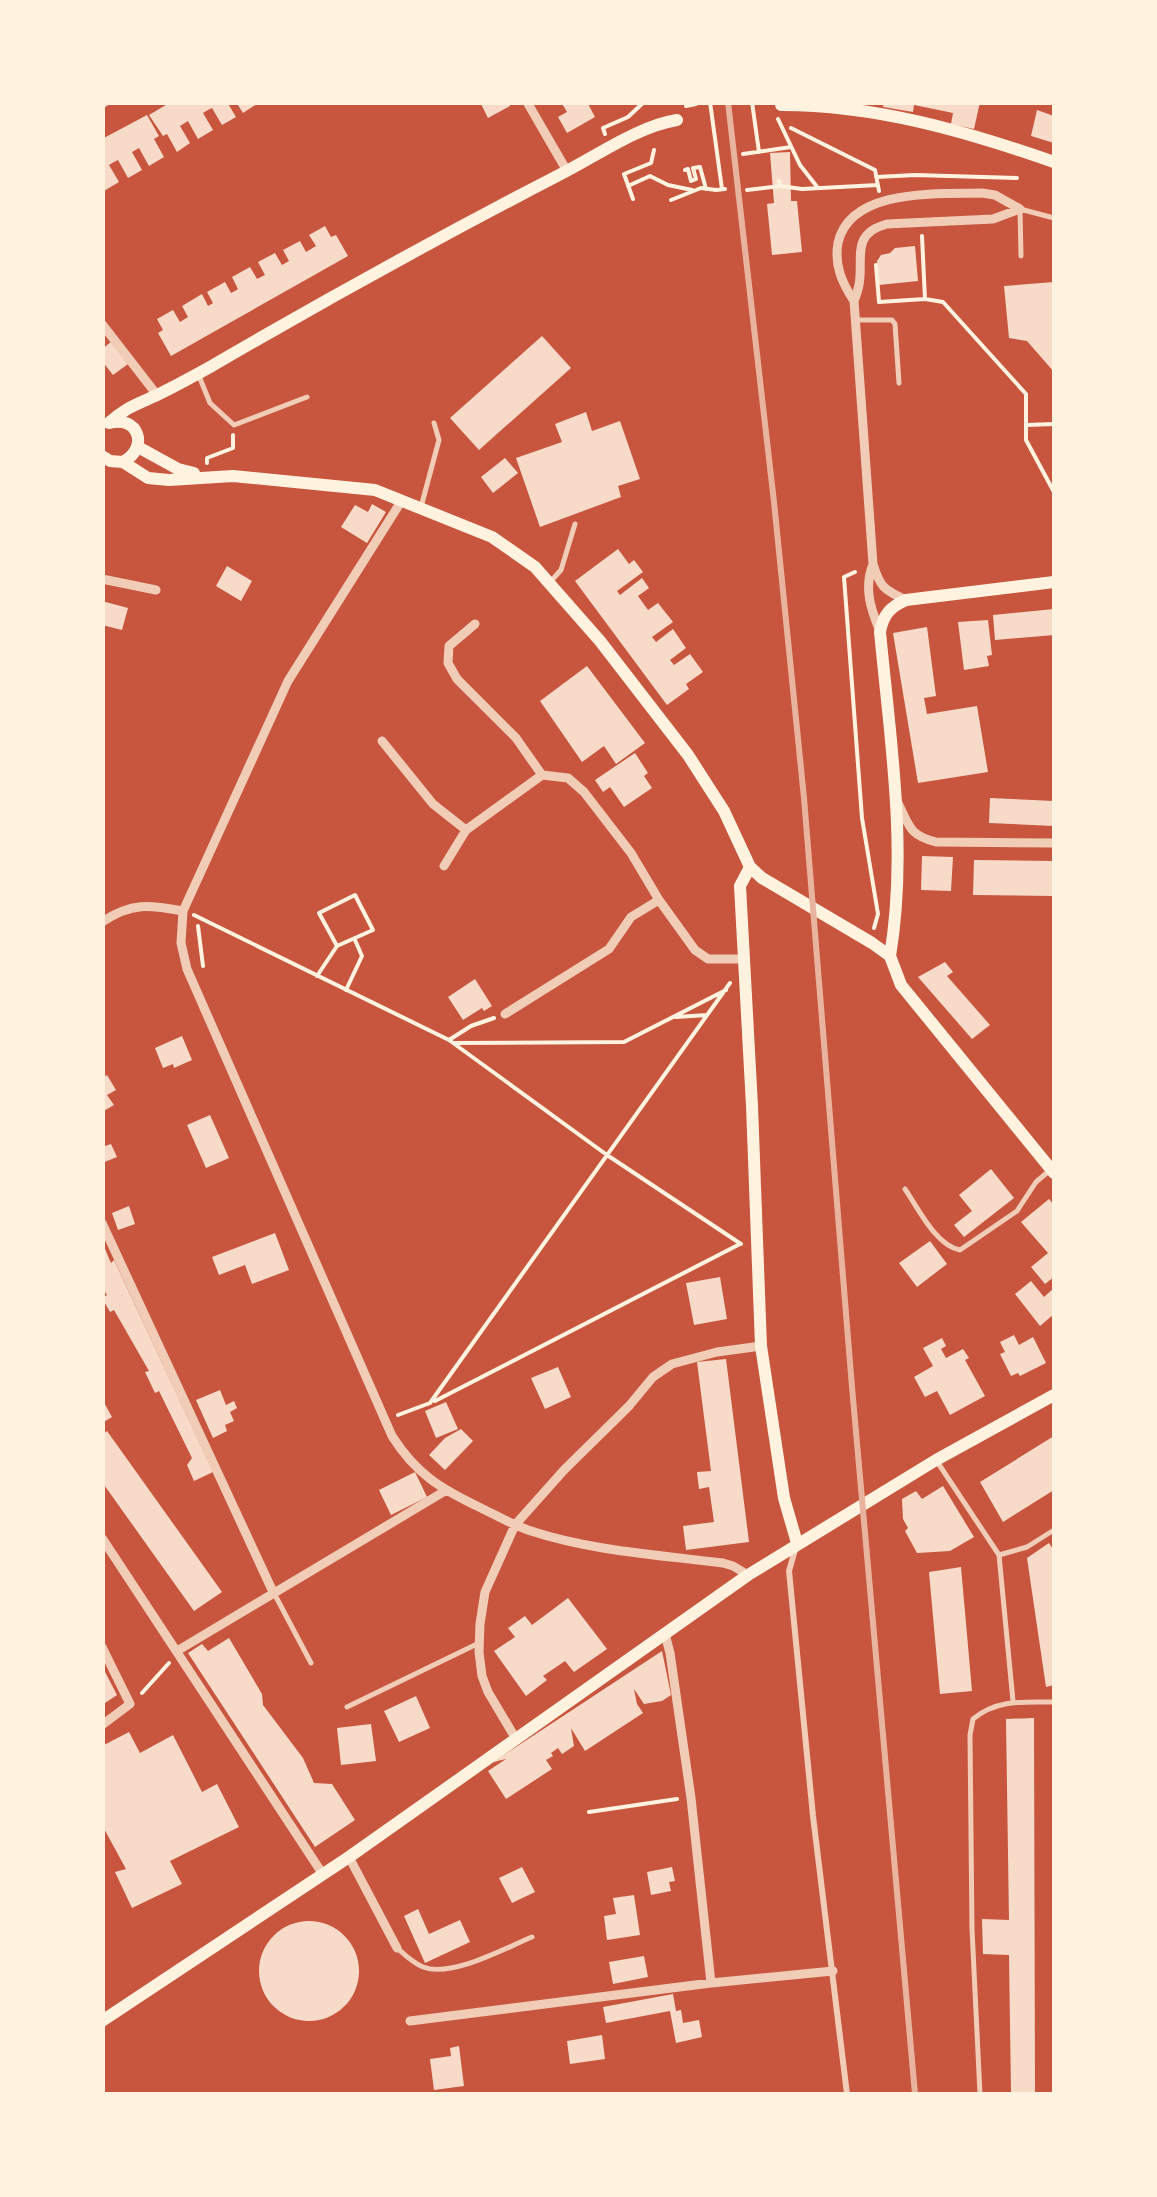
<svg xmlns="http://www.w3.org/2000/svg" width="1157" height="2197" font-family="Arial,sans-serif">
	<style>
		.building { fill: #f7dbc8 }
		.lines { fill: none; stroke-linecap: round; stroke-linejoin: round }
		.path { stroke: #fff3e0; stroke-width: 4 }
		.service { stroke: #f1ccb7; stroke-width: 5 }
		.pedestrian { stroke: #f1ccb7; stroke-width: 6 }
		.minor { stroke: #f1ccb7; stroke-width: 9 }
		.secondary { stroke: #fff3e0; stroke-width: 12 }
		.rail { stroke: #e9b49f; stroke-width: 6 }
	</style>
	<rect width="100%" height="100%" fill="#c8553d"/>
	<!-- building -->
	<path class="building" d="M171 102H227L236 117 222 125 212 108 208 110 203 113 213 130 198 139 188 121 180 126 190 143 177 152 167 134 163 136 149 115Z
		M236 102H260L243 113Z
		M480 102H508L510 106 488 118Z
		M561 102H587L595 117 567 133 558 117 567 112Z
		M884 102H980L974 129 951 124 953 113 914 105 913 112 883 107Z
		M1037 110 1054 116V143L1031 136Z
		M147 115 159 136 154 139 164 157 149 166 139 148 132 152 142 170 128 178 118 160 114 162 109 165 119 182 104 191 102 139Z
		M790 152 791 201H797L802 252 772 255 767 204 774 203 770 153Z
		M325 226 331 237 336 235 348 256 171 356 158 333 163 330 157 319 173 310 180 322 188 317 182 306 202 294 208 306 213 303 207 292 225 282 231 293 235 291 238 289 232 277 250 267 257 279 265 275 258 262 275 253 282 265 289 261 283 250 300 241 306 252 316 246 309 235Z
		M915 246 918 281 879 285 877 261 881 255 890 253 895 248Z
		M1054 282V372L1027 341 1009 338 1004 286Z
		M542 336 571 368 479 450 450 418Z
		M111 342 128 364 113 375 102 361V349Z
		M586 412 592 431 620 421 640 479 618 486 621 497 540 527 516 458 562 442 555 424Z
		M505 458 518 473 493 493 481 477Z
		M372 504 386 512 367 543 341 527 355 505 368 512Z
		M618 549 629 564 634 560 643 572 617 591 620 595 642 578 649 588 638 596 648 610 658 603 673 622 652 637 656 642 673 629 686 648 670 660 674 665 690 654 703 672 686 684 689 689 667 705 575 581Z
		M227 566 252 581 241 601 216 586Z
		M102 601 128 608 122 630 102 625Z
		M1054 609V635L995 640 993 615Z
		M988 620 992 655 987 656 989 666 964 670 958 622Z
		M927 627 936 696 924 698 927 714 977 706 988 772 918 783 893 633Z
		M587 666 645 743 616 764 604 746 582 762 540 701Z
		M635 753 648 773 644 776 652 788 624 807 610 787 603 792 595 780Z
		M990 798 1054 801 1053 826 989 823Z
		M922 856 953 857 951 891 921 890Z
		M974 860 1053 861V896L973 895Z
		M945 962 953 972 947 976 990 1025 972 1039 918 977Z
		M475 979 492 1006 484 1011 482 1008 463 1020 448 997Z
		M182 1036 192 1060 174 1068 173 1064 163 1068 155 1048Z
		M107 1075 116 1090 107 1095 114 1105 102 1112V1078Z
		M210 1115 229 1158 206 1168 187 1125Z
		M111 1144 117 1157 102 1163V1147Z
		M991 1169 1014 1198 964 1237 954 1225 972 1211 959 1195Z
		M1049 1199 1054 1205V1277L1045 1284 1031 1267 1048 1253 1021 1222Z
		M129 1206 135 1224 118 1230 112 1213Z
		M275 1233 289 1270 252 1284 245 1265 219 1275 212 1257Z
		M930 1241 947 1264 917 1287 899 1263Z
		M102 1242 111 1263 114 1260 213 1472 194 1481 187 1465 192 1458 159 1391 155 1393 145 1372 149 1371 114 1310 110 1312 102 1298 107 1295 102 1287Z
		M720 1277 727 1319 694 1325 686 1283Z
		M1031 1281 1044 1297 1054 1288V1314L1040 1326 1015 1294Z
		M1014 1335 1019 1345 1033 1337 1046 1363 1020 1376 1018 1373 1011 1376 1000 1354 1005 1352 1000 1342Z
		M942 1338 946 1346 941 1349 946 1358 963 1349 969 1358 965 1360 985 1396 950 1415 937 1391 925 1397 914 1377 933 1366 923 1348Z
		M726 1359 749 1542 686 1550 683 1526 714 1522 709 1487 699 1489 697 1472 711 1471 697 1362Z
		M558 1367 571 1397 545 1409 531 1378Z
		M220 1390 226 1405 234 1401 237 1408 230 1412 234 1421 225 1425 227 1431 213 1438 196 1400Z
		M102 1399 112 1417 102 1423Z
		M446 1402 458 1429 436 1438 425 1411Z
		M461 1429 473 1441 445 1470 429 1455 445 1438Z
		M107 1431 222 1592 194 1611 102 1482V1435Z
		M1054 1436V1490L1003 1522 980 1482Z
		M415 1472 427 1497 391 1515 379 1490Z
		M943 1486 974 1537 950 1551 917 1553 905 1531 908 1528 903 1519 902 1499 916 1491 922 1499Z
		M1049 1543 1054 1551V1685L1046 1687 1027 1558Z
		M961 1567 972 1691 940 1694 929 1572Z
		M568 1598 607 1649 574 1672 565 1661 543 1676 547 1680 526 1696 494 1651 515 1637 508 1628 525 1616 532 1625Z
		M229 1638 262 1694 263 1705 303 1758 314 1783 332 1784 355 1820 315 1847 188 1653 202 1644 208 1651Z
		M662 1651 671 1695 662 1701 644 1704 634 1689 637 1704 643 1713 585 1751 571 1728 574 1746 562 1754 558 1748 551 1753 553 1756 546 1760 552 1769 506 1799 488 1771 506 1759 493 1762Z
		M102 1666 117 1695 102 1705Z
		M416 1696 430 1728 399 1742 384 1711Z
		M1034 1718 1035 2094H1011L1009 1955 983 1954 982 1919 1009 1920 1006 1719Z
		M371 1724 376 1761 341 1765 337 1728Z
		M129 1732 140 1753 173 1735 202 1792 217 1784 239 1827 170 1861 182 1884 132 1908 115 1872 126 1869 102 1825V1746Z
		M522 1867 535 1892 512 1903 499 1878Z
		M672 1867 675 1881 669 1882 671 1891 651 1895 647 1872Z
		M634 1895 640 1935 607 1940 604 1916 616 1914 613 1898Z
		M418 1909 429 1934 460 1920 470 1942 425 1963 404 1916Z
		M259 1971a50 50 0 1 1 100 0a50 50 0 1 1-100 0Z
		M644 1956 648 1977 613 1984 609 1962Z
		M673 1994 676 2011 681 2010 683 2023 699 2020 702 2037 676 2043 670 2011 606 2023 603 2007Z
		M602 2035 605 2059 570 2064 567 2041Z
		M459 2046 464 2086 434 2090 430 2059 451 2056 450 2048Z"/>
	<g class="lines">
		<!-- path -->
		<path class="path" d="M710 102 722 189
			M752 102 759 152
			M686 106 696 104V102
			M778 119 800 165 818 188
			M791 128 875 170 879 191
			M605 134 603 128 628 117 644 102
			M743 154 791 147
			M685 170 688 169 691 181 696 179 693 168 700 167 706 189
			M876 177 915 175 1017 178
			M779 181 780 186 802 189 878 185
			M628 186 650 176 668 185 692 190
			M747 190 780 186
			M633 199 624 174 651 163 654 150
			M671 200 701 188 716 190 725 189
			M922 236 925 299
			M876 265 879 302 925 299 943 302 1026 394V440L1054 492
			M1026 425 1054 424
			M207 463V458L233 448V435
			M855 572 844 577 862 818 878 914 874 928
			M194 915 449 1040 607 1155 741 1244
			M198 926 203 966
			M317 976 337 946 373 930 355 895 319 913 337 946
			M346 990 362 956 355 940
			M676 1017 707 1015
			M449 1040 471 1026 494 1018
			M454 1043 624 1042 726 990
			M435 1401 740 1244
			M398 1415 430 1403 730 983
			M142 1693 169 1663
			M589 1812 677 1799"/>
		<!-- service -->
		<path class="service" d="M1021 256 1020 209 1054 218
			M856 320H892L895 324 899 383
			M199 376 210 403 234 425 307 397
			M421 507 439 440 434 423
			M551 581 561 570 575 524
			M905 1189C918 1208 936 1246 960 1250L1017 1211 1036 1182 1049 1171
			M938 1463 999 1555 1013 1701
			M999 1555 1027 1547 1054 1530
			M275 1595 311 1663
			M347 1707 477 1644
			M397 1948C405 1955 413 1963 423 1967 452 1978 505 1948 532 1937
			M980 2094 972 1929 970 1735 973 1719C997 1699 1024 1702 1054 1702"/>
		<!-- pedestrian -->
		<path class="pedestrian" d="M795 1550 789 1571 813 1816 847 2094"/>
		<!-- minor -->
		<path class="minor" d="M527 102 567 171
			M102 104 105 102
			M854 301C842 283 834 265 838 243 850 188 938 194 982 193L995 195 1020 209
			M102 324 157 395
			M402 500 288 681 183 911 181 943 187 969 392 1436C416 1474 441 1489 481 1508 497 1516 513 1525 531 1531 592 1551 659 1555 723 1563L733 1566 748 1575
			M873 564C864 587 870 607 879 629
			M102 579 156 590
			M906 600C884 590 880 587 873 564L854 301C856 296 858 290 859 285 864 258 850 234 887 224L993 219 1020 209
			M475 624 449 646 448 663 457 679 516 738 542 775 568 778 584 792 631 853 659 900 695 950 708 959H743
			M382 741 433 804 466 830
			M898 803C910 827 909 835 936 842L1054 843
			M444 866 466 830 542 775
			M102 922C132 902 149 905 183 911
			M505 1014 609 949 631 917 659 900
			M102 1223 273 1592
			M102 1538 322 1873
			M665 1634 670 1653 691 1798 711 1983
			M102 1647 130 1704 102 1725
			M177 1651 445 1491
			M516 1739 488 1692 482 1676 479 1652 480 1624 485 1592 515 1525 564 1470 629 1406 653 1377 672 1364 717 1352 761 1346
			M349 1857 397 1948
			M410 2021 711 1983 833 1971"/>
		<!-- secondary -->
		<path class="secondary" d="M781 105C876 105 965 131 1054 162
			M110 422C125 408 137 404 155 396 174 387 192 377 210 367 325 300 441 236 559 175 595 157 638 126 677 120
			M138 447 178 469 194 473
			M102 456 110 461 123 462C150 447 138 415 109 423
			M123 462 148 478 169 480 233 476 375 490 492 537 535 567 600 641 688 755 724 811 750 867 762 878 872 943 890 956 901 985 1054 1173
			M750 867 740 886 752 1106 761 1346 784 1498 797 1543
			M890 956C908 850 890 738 880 632 883 615 890 607 906 600L1054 582
			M102 2021 349 1857 748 1575 936 1460 1054 1395"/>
		<!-- rail -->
		<path class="rail" d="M728 102 774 502 804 798 852 1387 915 2094"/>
	</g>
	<!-- border -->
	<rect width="1157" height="2197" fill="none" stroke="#fff3e0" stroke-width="210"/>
</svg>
